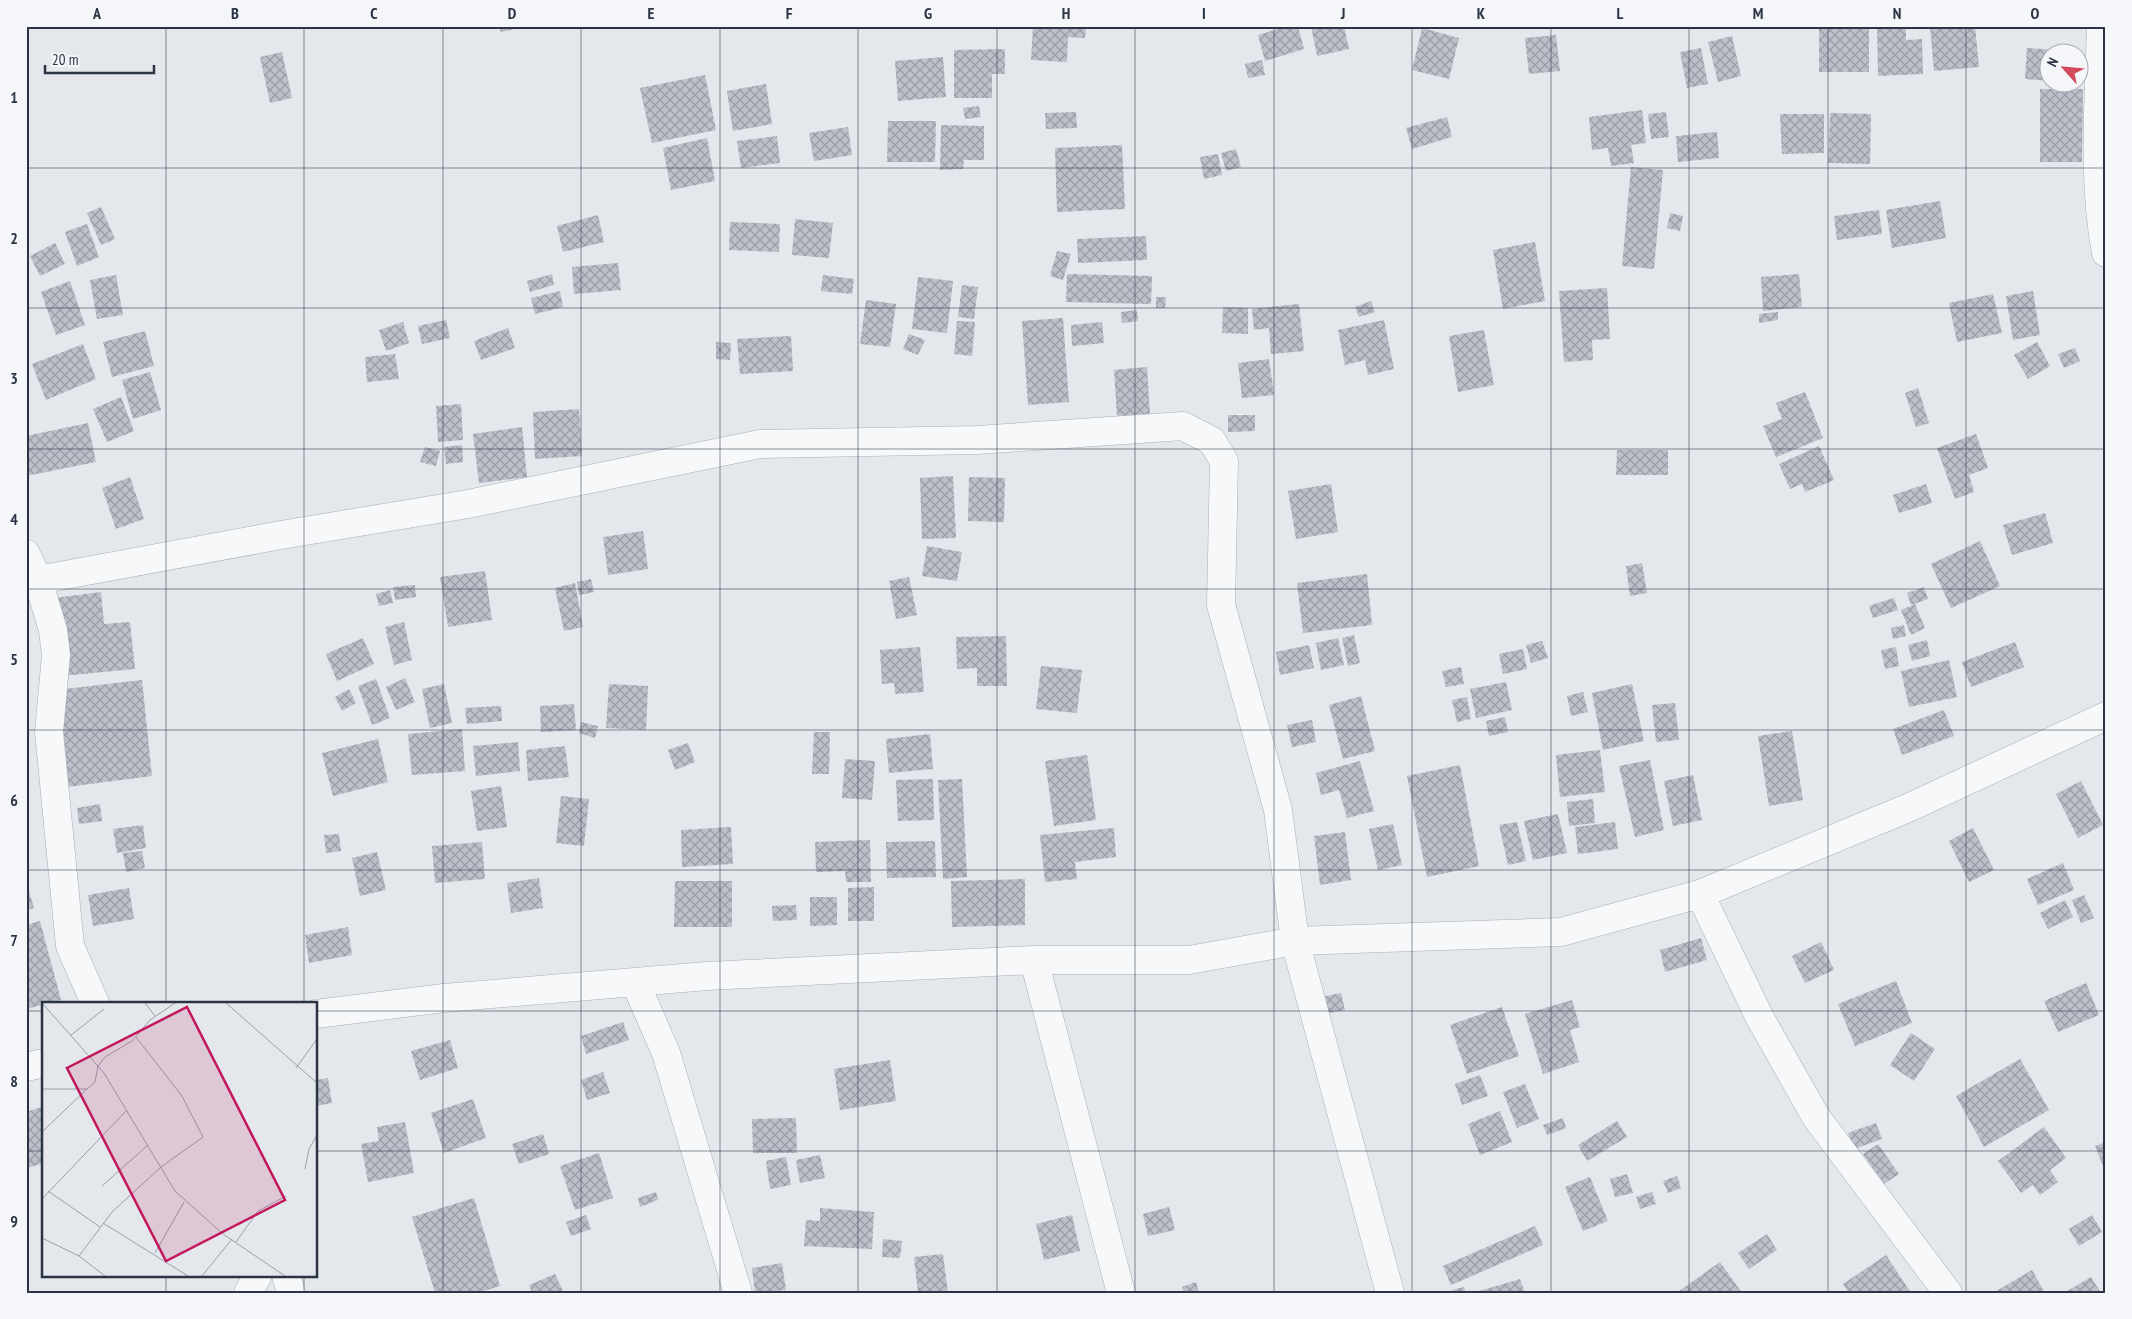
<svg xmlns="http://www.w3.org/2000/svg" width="2132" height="1319" font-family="'PT Sans Narrow',sans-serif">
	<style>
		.building { fill: url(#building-cross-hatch) }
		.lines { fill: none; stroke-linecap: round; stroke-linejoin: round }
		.minor-casing { stroke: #a9aeb7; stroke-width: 29 }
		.minor { stroke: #f7f8fa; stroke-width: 28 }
		.grid { fill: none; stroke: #2b3445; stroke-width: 1; stroke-opacity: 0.55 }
		.inset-road { fill: none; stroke: #9a9fa9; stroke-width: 1 }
		.view { fill: #c2185b; fill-opacity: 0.15; stroke: #c2185b; stroke-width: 2.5 }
		.inset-edge { fill: none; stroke: #2b3445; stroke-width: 2.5 }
		.neatline { fill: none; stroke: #2b3445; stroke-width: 2 }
		.grid-label { font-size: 16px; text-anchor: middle; font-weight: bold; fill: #2b3445 }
	</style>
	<defs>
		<pattern id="building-cross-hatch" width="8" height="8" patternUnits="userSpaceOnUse" patternTransform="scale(1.25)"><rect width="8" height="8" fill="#bbc0ca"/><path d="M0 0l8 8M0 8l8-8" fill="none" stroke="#989da6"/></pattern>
	</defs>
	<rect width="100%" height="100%" fill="#e4e7ec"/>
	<!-- building -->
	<path class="building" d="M499 26H523V27L501 32Z
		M1033 26H1086L1085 38 1068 37 1067 62 1031 60Z
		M1287 26H1298L1304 49 1265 61 1258 35Z
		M1311 26H1344L1349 49 1317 56Z
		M1847 26H1869V72H1819V29H1847Z
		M1930 26H1975L1979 67 1934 71Z
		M1906 27V40L1922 39 1923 74 1878 76 1877 28Z
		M1422 28 1459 38 1449 79 1412 70Z
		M1556 35 1560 71 1529 74 1525 38Z
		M1732 36 1741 76 1718 82 1708 42Z
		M1701 48 1708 84 1687 88 1680 52Z
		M2027 48 2068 51V52H2050V81L2025 79Z
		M1005 49V74H992V98H954V50Z
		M282 52 292 98 270 103 260 57Z
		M943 57 946 97 898 101 895 61Z
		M1262 60 1265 75 1248 78 1245 64Z
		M705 75 716 130 652 143 640 88Z
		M766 84 772 124 733 131 727 91Z
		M2040 89H2083L2082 162H2040Z
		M979 106 981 117 965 119 963 108Z
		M1642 110 1646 143 1631 145 1634 163 1611 166 1608 148 1592 150 1589 117Z
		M1076 112 1077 128 1046 129 1045 113Z
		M1666 112 1669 137 1651 139 1648 114Z
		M1830 113 1871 114 1870 164 1828 163Z
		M1780 114H1824V153L1782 154Z
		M1447 117 1452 137 1412 149 1406 128Z
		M888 121H936L935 162H887Z
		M941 125 984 126V160H964L963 169 940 170Z
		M848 127 852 155 814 161 809 133Z
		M1717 132 1719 158 1678 162 1676 136Z
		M777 136 780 163 741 168 737 141Z
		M707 138 715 181 671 190 663 148Z
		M1122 145 1125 209 1057 212 1055 148Z
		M1236 149 1241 167 1226 171 1221 153Z
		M1218 154 1222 175 1204 179 1200 157Z
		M1631 167 1663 170 1654 269 1622 266Z
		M1940 201 1946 238 1892 248 1886 210Z
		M101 207 115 239 101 245 87 213Z
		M1879 210 1882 234 1837 240 1834 216Z
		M1670 213 1683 216 1680 231 1667 228Z
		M598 215 604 242 563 252 557 226Z
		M795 219 833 223 829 258 792 255Z
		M730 222 780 224 779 252 729 250Z
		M87 224 99 257 77 266 65 232Z
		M1146 236 1147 260 1078 263 1077 239Z
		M1535 242 1545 301 1503 309 1493 250Z
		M55 243 65 264 40 276 30 256Z
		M1057 251 1071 254 1063 280 1050 276Z
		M618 263 621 290 574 294 572 267Z
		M552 274 554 285 530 292 527 281Z
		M1067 274 1152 276 1151 304 1066 302Z
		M1799 274 1802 307 1763 311 1761 277Z
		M116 275 123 315 97 319 90 280Z
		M823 275 854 279 852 294 821 291Z
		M918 277 953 281 947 333 912 329Z
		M70 281 85 325 56 335 41 292Z
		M962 285 978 287 974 319 958 317Z
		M1607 288 1610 339 1592 340 1593 360 1564 362 1559 291Z
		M560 291 563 307 535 314 531 298Z
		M2033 291 2040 335 2013 340 2006 296Z
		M1993 294 2002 333 1957 342 1949 303Z
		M1156 297H1166L1165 308H1156Z
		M866 300 896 304 890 347 860 344Z
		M1371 301 1375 312 1359 317 1355 307Z
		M1299 304 1304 351 1271 354 1269 328 1254 330 1252 309Z
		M1223 307 1248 308V334L1222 333Z
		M1137 310 1138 321 1122 323 1121 312Z
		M1778 312V320L1759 323V314Z
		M1063 318 1069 402 1028 405 1022 321Z
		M446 320 450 338 422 344 418 326Z
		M1384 320 1394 369 1368 375 1365 360 1345 365 1338 330Z
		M957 321 975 322 972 356 954 354Z
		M403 322 409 343 386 351 379 330Z
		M1102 322 1104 343 1072 346 1071 325Z
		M508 328 515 348 481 360 474 341Z
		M1484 330 1494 385 1458 392 1449 336Z
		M145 331 154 366 112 377 103 342Z
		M909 334 925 340 918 355 903 349Z
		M791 336 793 371 740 374 737 339Z
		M716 342 731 343 730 360 716 359Z
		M2037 342 2050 366 2028 379 2014 355Z
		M83 344 96 379 46 400 32 364Z
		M2075 348 2080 361 2064 368 2058 354Z
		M395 354 399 379 367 382 365 357Z
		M1269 359 1274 395 1242 398 1238 363Z
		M1147 367 1150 414 1117 416 1114 370Z
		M150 372 161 410 133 419 122 380Z
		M1918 388 1929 423 1916 427 1905 393Z
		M1805 392 1823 438 1776 457 1763 426 1782 419 1776 403Z
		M121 397 134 431 107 442 93 409Z
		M461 404 463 440 438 442 436 406Z
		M579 409 582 456 535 459 533 412Z
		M1228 415H1255V431L1228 432Z
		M88 423 96 462 26 476V436Z
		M522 427 527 477 479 483 473 434Z
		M1976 434 1988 468 1969 475 1974 492 1955 499 1937 448Z
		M462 445 463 462 446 464 444 447Z
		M1819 446 1834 480 1805 492 1802 484 1790 489 1779 464Z
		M425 447 440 451 436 466 420 462Z
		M1617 450H1668V475H1616Z
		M953 476 956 538 922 539 920 478Z
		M130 477 144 519 116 529 102 488Z
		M969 477 1005 478 1004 522 968 521Z
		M1331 484 1338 532 1296 539 1288 491Z
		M1926 484 1932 503 1899 513 1893 495Z
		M2045 513 2053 543 2012 555 2003 525Z
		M643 531 648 569 608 575 603 537Z
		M1980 541 2000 586 1951 608 1931 564Z
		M927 546 962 552 957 581 922 576Z
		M1642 563 1647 593 1630 596 1626 566Z
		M485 571 492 620 448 627 440 577Z
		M1367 574 1372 625 1303 633 1297 583Z
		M909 577 917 615 896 619 889 581Z
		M591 579 594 592 579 595 577 582Z
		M575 583 583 627 564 631 555 588Z
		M415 585 416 597 395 600 393 587Z
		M1924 587 1928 599 1911 605 1907 593Z
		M390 590 393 603 379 606 376 594Z
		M101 592 104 624 130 622 135 669 61 676 54 598Z
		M1894 598 1898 610 1873 618 1869 606Z
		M1915 604 1925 628 1911 635 1901 610Z
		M404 622 412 660 394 665 385 627Z
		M1904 625 1906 636 1893 639 1891 628Z
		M1354 635 1360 663 1348 666 1342 638Z
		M1006 636 1007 686H977V668L957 669 956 637Z
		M363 638 374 664 337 681 326 654Z
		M1338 638 1344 665 1321 670 1316 643Z
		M1927 640 1930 656 1912 661 1908 645Z
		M1542 641 1548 658 1531 663 1526 645Z
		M2015 642 2024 667 1971 687 1962 662Z
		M1309 645 1314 668 1280 675 1276 652Z
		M920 647 924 692 895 694 894 683 882 684 880 650Z
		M1896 647 1899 666 1885 669 1881 650Z
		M1523 649 1527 669 1503 674 1499 654Z
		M1949 660 1957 697 1909 707 1901 671Z
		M1041 666 1082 670 1077 713 1036 709Z
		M1461 667 1464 684 1446 687 1442 671Z
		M405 678 415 702 396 710 386 687Z
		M376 679 390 718 372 725 358 686Z
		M142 680 152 776 67 787 56 690Z
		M1506 682 1512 710 1476 718 1470 689Z
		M444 684 452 723 430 728 422 689Z
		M609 684 648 686 646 730 606 728Z
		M1632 684 1644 741 1603 750 1592 693Z
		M349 689 356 703 342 711 335 697Z
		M1583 692 1588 712 1571 716 1567 696Z
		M1361 696 1375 751 1343 759 1329 705Z
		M1467 697 1471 719 1457 722 1452 700Z
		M1675 703 1679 740 1656 742 1652 705Z
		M574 704 576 730 541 732 540 706Z
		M501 706 502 721 467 724 465 708Z
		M1944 710 1954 736 1902 755 1893 729Z
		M1505 717 1508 732 1489 736 1486 721Z
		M1312 720 1316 742 1292 747 1287 725Z
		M581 722 598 726 595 738 579 733Z
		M462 729 465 771 412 775 408 734Z
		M1792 731 1803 800 1769 806 1758 736Z
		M814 732H830L829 774H812Z
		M930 734 933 769 889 773 886 739Z
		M378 739 388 782 333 796 322 753Z
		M518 742 520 771 476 776 473 746Z
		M688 743 695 762 675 770 668 750Z
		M565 746 569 777 528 781 526 750Z
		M1600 750 1605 792 1560 797 1556 755Z
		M1087 755 1096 820 1054 826 1045 761Z
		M845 759 875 761 872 800 842 798Z
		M1650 760 1664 830 1635 837 1619 766Z
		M1360 761 1374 811 1347 818 1339 790 1321 795 1316 773Z
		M1460 765 1479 866 1427 877 1407 776Z
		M1693 775 1702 820 1673 826 1664 781Z
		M933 779 934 820 898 821 896 780Z
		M962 779 967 877 943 879 938 780Z
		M2081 781 2103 825 2078 838 2056 794Z
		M501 786 507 827 477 831 471 791Z
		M561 796 589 799 584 846 556 843Z
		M1593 799 1595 823 1569 826 1567 802Z
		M100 804 102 821 79 824 77 808Z
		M1558 814 1567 853 1533 860 1524 821Z
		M1517 822 1526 861 1508 865 1499 825Z
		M1615 822 1618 849 1578 854 1575 827Z
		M1393 824 1402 865 1378 870 1369 829Z
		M143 825 146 848 117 853 113 829Z
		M731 827 733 864 682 867 681 830Z
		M1114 828 1116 857 1075 862 1077 879 1045 882 1040 835Z
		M1973 828 1994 870 1969 882 1949 841Z
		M1345 832 1351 880 1320 885 1314 836Z
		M339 834 341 851 326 853 324 835Z
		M870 840 871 882H846L845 871 816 872 815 842Z
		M935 841 936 877 887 878 886 842Z
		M482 842 485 879 435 883 432 846Z
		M142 851 145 868 126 872 123 853Z
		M377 852 386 890 360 896 352 858Z
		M2063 863 2074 890 2038 905 2027 879Z
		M539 878 543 908 511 913 507 883Z
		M1025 879V925L952 927 951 881Z
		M26 881 34 908 26 910Z
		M675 881H732V927H674Z
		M874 887V921H848V888Z
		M129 888 134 919 93 926 88 895Z
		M2084 895 2094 918 2081 923 2072 900Z
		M810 897H837V925L810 926Z
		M2065 900 2073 917 2048 929 2040 913Z
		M796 905 797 920 773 921 772 906Z
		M40 921 61 1000 26 1009V925Z
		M348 927 352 955 309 963 305 935Z
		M1701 938 1707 960 1665 972 1660 950Z
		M1821 942 1834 970 1805 983 1792 956Z
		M1896 981 1912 1023 1855 1046 1838 1004Z
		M2086 983 2099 1015 2058 1032 2044 1001Z
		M1341 993 1345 1010 1325 1014 1321 997Z
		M1572 1000 1580 1027 1570 1030 1579 1062 1543 1074 1525 1014Z
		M1502 1007 1519 1056 1467 1074 1450 1025Z
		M623 1022 629 1040 586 1054 581 1036Z
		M1911 1033 1935 1049 1914 1081 1890 1065Z
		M450 1040 458 1068 420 1080 411 1051Z
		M2020 1059 2049 1110 1984 1147 1956 1096Z
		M890 1060 896 1101 840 1110 834 1069Z
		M603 1072 610 1093 587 1100 581 1080Z
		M1480 1075 1488 1096 1462 1105 1455 1084Z
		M328 1078 332 1103 316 1106V1080Z
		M1525 1084 1539 1119 1517 1128 1503 1092Z
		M473 1099 486 1138 444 1153 431 1113Z
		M44 1106V1163L27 1168 26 1112Z
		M1500 1111 1512 1142 1480 1155 1468 1124Z
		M796 1118 797 1153H753L752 1119Z
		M1563 1118 1566 1128 1547 1135 1543 1125Z
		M1617 1121 1627 1137 1587 1161 1578 1145Z
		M405 1122 414 1173 368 1182 361 1144 379 1141 377 1127Z
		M1876 1123 1882 1139 1854 1149 1848 1133Z
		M2044 1127 2066 1158 2050 1170 2058 1182 2040 1195 2033 1185 2021 1193 1998 1161Z
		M543 1134 549 1154 519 1164 512 1144Z
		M2106 1142V1174L2095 1146Z
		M1878 1144 1899 1174 1884 1184 1863 1154Z
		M599 1153 613 1198 575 1210 560 1166Z
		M820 1155 825 1178 800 1183 796 1160Z
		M786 1157 791 1185 770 1189 766 1161Z
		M1627 1174 1633 1193 1615 1197 1610 1179Z
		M1677 1176 1681 1188 1668 1193 1663 1181Z
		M1590 1177 1608 1221 1583 1231 1565 1187Z
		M656 1192 658 1200 640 1207 638 1198Z
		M1652 1192 1656 1204 1640 1209 1636 1197Z
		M474 1198 500 1286 477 1293H435L412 1217Z
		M1169 1207 1175 1230 1148 1236 1143 1214Z
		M820 1208 874 1212 872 1249 804 1246 806 1220 820 1221Z
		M586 1215 591 1229 571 1236 566 1222Z
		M1072 1215 1080 1251 1044 1260 1036 1224Z
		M2092 1215 2102 1232 2079 1246 2069 1229Z
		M1535 1226 1543 1245 1451 1285 1443 1266Z
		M1767 1234 1777 1250 1749 1269 1738 1253Z
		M883 1239 902 1241 900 1258 882 1257Z
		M943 1254 948 1293H918L914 1257Z
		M1886 1255 1911 1293H1849L1843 1284Z
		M1720 1262 1742 1293H1680L1679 1291Z
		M782 1263 786 1290 755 1293 752 1268Z
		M2032 1270 2045 1293H1993Z
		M555 1274 564 1293H532L529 1285Z
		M2091 1277 2101 1293H2064Z
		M1520 1279 1525 1293H1476V1292Z
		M1196 1282 1199 1293H1184L1182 1287Z
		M1464 1287 1466 1293H1452V1290Z"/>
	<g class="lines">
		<defs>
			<path id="minor" d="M2101 26C2099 102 2092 178 2106 253
				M26 554 38 580 53 630 56 655 49 732 70 946 95 1003
				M38 580 281 535 468 504 760 444 977 440 1183 426 1212 441 1224 461 1221 605 1278 810 1295 941 1390 1293
				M1700 894 1760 1018 1816 1117 1948 1293
				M1034 960 1121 1293
				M635 982 666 1053 738 1293
				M316 1014 444 998 707 976 1034 960H1189L1295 941 1561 932 1700 894 1908 808 2106 716
				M26 1067 44 1063
				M286 1275 291 1293
				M248 1293 258 1275"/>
		</defs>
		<!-- minor casing -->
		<use href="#minor" class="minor-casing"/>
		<!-- minor -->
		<use href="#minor" class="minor"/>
	</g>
	<!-- grid -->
	<path class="grid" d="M166 26V1003M304 26V1003M443 26V1293M581 26V1293M720 26V1293M858 26V1293M997 26V1293M1135 26V1293M1274 26V1293M1412 26V1293M1551 26V1293M1689 26V1293M1828 26V1293M1966 26V1293M26 168H2106M26 308H2106M26 449H2106M26 589H2106M26 730H2106M26 870H2106M26 1011H44M316 1011H2106M26 1151H44M316 1151H2106M166 1275V1293M304 1275V1293"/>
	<!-- overview -->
	<g transform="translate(42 1002)">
		<rect width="275" height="275" fill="#e4e7ec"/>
		<path class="inset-road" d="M0 1 62 71 133 189 181 232 243 274M103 1 113 14M184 1 275 81M28 34 62 7M254 66 275 37M0 87H45L53 80 56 64 63 55 90 39 108 18 133 1M0 130 45 87M263 167 267 147 275 133M60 184 106 143M6 189 58 225M0 197 85 108M61 221 146 274M0 236 37 254 63 274M194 240 216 209 244 194M113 251 142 200M37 254 70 210 119 165 161 135 140 94 94 35M160 274 190 237"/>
		<path class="view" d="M145 5 243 198 124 259 25 66Z"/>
		<rect width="275" height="275" class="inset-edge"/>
	</g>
	<!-- border -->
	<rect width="2132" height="1319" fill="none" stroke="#f4f6f9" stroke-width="55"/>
	<!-- north arrow -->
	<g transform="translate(2064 68) rotate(297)"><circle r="24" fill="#f4f6f9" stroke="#a4a8b1"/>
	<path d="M0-4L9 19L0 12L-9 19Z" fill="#d1495b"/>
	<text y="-8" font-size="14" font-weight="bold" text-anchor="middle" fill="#2b3445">N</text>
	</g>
	<!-- scale -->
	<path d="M45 65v8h109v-8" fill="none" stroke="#2b3445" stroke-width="2.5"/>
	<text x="52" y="65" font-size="15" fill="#2b3445" stroke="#f4f6f9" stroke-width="4" paint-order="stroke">20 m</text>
	<rect x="28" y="28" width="2076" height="1264" class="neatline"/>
	<g class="grid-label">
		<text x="97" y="19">A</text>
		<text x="235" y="19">B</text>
		<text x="374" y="19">C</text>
		<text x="512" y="19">D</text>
		<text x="651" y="19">E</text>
		<text x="789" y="19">F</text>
		<text x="928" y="19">G</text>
		<text x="1066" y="19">H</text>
		<text x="1204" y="19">I</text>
		<text x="1343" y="19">J</text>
		<text x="1481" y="19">K</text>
		<text x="1620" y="19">L</text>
		<text x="1758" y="19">M</text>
		<text x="1897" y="19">N</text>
		<text x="2035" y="19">O</text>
		<text x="14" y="103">1</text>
		<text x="14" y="244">2</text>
		<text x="14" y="384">3</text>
		<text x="14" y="525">4</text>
		<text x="14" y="665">5</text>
		<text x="14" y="806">6</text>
		<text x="14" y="946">7</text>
		<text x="14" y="1087">8</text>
		<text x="14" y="1227">9</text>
	</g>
</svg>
